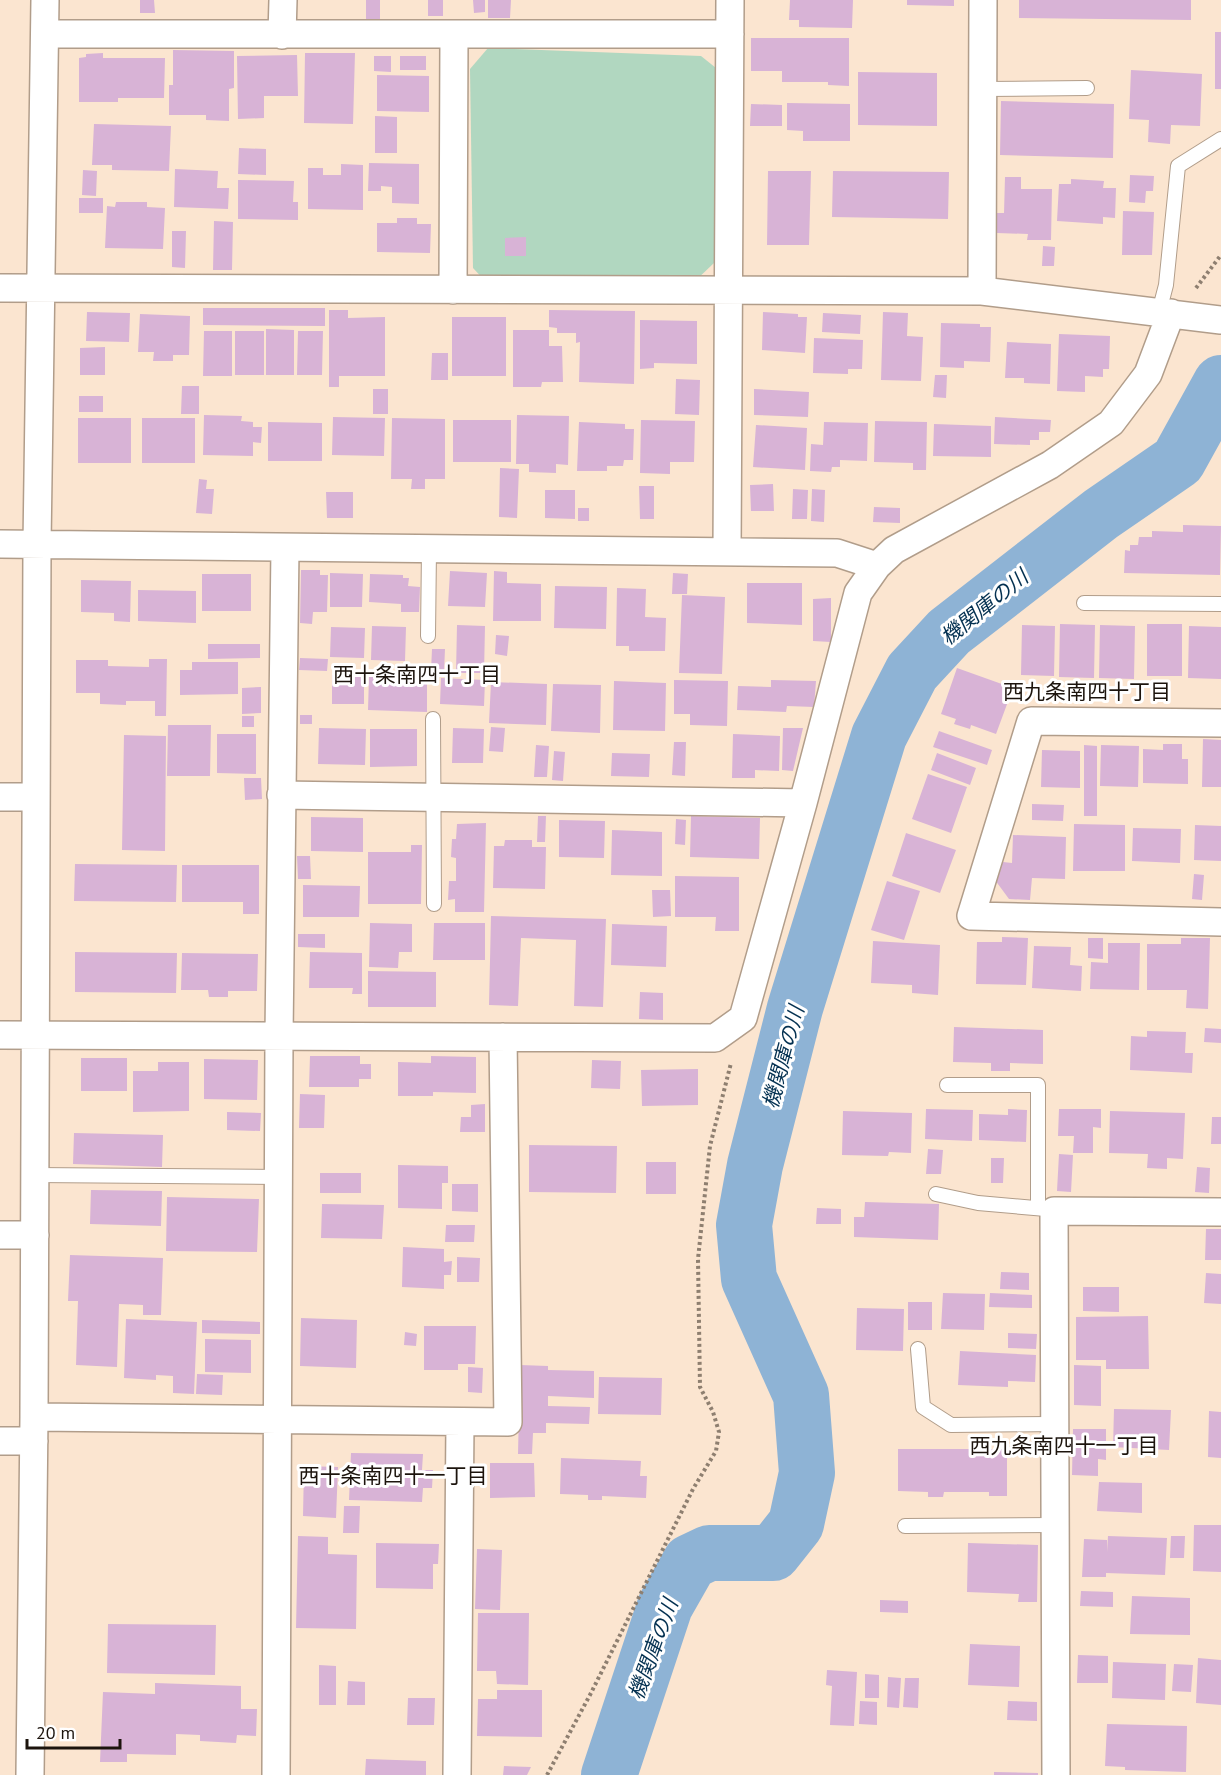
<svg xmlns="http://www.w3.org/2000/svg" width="1221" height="1775" font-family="'PT Sans','Noto Sans JP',sans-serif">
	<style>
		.green { fill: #b1d7c0 }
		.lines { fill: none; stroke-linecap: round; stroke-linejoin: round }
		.river { stroke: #8eb3d5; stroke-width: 56 }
		.building { fill: #d8b3d6 }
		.lane-casing { stroke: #b19d8a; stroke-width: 16 }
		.street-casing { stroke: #b19d8a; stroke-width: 30 }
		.path { stroke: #8e7f70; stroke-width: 4; stroke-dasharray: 3 3; stroke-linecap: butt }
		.lane { stroke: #fff; stroke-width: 14 }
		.street { stroke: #fff; stroke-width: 27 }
		.labels { text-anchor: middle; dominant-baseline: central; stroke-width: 6; stroke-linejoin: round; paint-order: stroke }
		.water-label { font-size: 21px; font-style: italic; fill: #043151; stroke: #fff }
		.neighbourhood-label { font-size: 21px; fill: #1c140d; stroke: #fff }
	</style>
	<rect width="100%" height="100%" fill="#fbe5d0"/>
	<!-- green -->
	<path class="green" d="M488 48 701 56 716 68 714 263 693 283H487L473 268 470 69Z"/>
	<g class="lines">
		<!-- river -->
		<path class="river" d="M609 1775 665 1606 690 1562 709 1553H773L796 1524 807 1473 801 1395 749 1279 744 1225 755 1165 795 1008 879 736 912 672 949 632 1101 514 1178 461 1221 383"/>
	</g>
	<!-- building -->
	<path class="building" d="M140 0H154L155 13H140Z
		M366 0H380V20L366 19Z
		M428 0H443V16H428Z
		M473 0H485V12L474 13Z
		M488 0H511L510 18H488Z
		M790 0H853L852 28 799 27V20H789Z
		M907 0H954V6L907 5Z
		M1019 0H1191V20L1019 18Z
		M1215 32H1221V89H1215Z
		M751 38H849V86L828 85V82H782V71H751Z
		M173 50 234 51V88L229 89V121L206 120V115H169V85H173Z
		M103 53V58H165L164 98H118V102H79V58L86 57V54Z
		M305 53H355L353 124 304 123Z
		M297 55 298 96H264V118L238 119 237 56Z
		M374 56H391V72L374 71Z
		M400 56H426V70H400Z
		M1131 70 1202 74 1200 126 1171 125 1170 144 1148 142 1149 120 1129 119Z
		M858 72 937 73V126L858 125Z
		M377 75 429 76V112L377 111Z
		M1001 101 1114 104 1113 158 1000 155Z
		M787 103 850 104V141H803V131L787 130Z
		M751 104 782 105V126H750Z
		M375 116 397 117V153H375Z
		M94 124 171 126 169 171 112 170V165H92Z
		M239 148 266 149V175L238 174Z
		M369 163 419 164V204L392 203V187L381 186V191H368Z
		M341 164 363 165V210L308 209V168H323V175H341Z
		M175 169 218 171 217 188H229L228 209 174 207Z
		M83 170 97 171 96 196 82 195Z
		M768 171H811L809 245H767Z
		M833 171 949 172 948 219 832 217Z
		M1130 175 1154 176 1153 191H1146L1145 203 1129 202Z
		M1005 177H1021V189H1052L1051 240H1027L1028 234 997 233V213H1004Z
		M1071 179 1104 181 1103 188H1116L1115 218 1103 217V224L1057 221 1059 184H1071Z
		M238 180 294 181 293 202H298V220L238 219Z
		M79 198H103V213H79Z
		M116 202H147V207L165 208 163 249 105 248 107 206 115 207Z
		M1123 211 1154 212 1152 255H1122Z
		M397 218H417V224H431L430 253 377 252V223H397Z
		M214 221 233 222 232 270H213Z
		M172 231H186L185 268 172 267Z
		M526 237V256H505V238Z
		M1043 246 1055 247 1054 266H1042Z
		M203 308H325V326L203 325Z
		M329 310H348V318L385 317V376H339V387H329Z
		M549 310 635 311 634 384 579 382 580 342 576 343V333H557V328L549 327Z
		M87 312 130 313 129 342 86 341Z
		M763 312 798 314V317H807L805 353 762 350Z
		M883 312 908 313 907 336 923 337 921 381 881 380Z
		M823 313 861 315 860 334 822 332Z
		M140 314 190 316 189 355H173V361H153L154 352H138Z
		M452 317H506V376H452Z
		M640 320 697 321V364L654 363V368L640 369Z
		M941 323 980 324V327H991L990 362 964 361V368L940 367Z
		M266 329 294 330V375H266Z
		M513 330H549V346H562L563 382H542L541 387H513Z
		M204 331H232V376H203Z
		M235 331H264V375H235Z
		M298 331H323L322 375H297Z
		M1059 334 1110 336 1109 369H1103V377L1085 376V392L1057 391Z
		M814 338 863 340 862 369H848V374L813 373Z
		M1007 342 1051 344 1050 384 1024 383V378H1005Z
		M105 347V375H80V348Z
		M432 353H448V380H431Z
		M935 375H947L946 398 933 397Z
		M676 379 700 380 699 415 675 414Z
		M182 386H199V414H181Z
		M373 389H388V414H373Z
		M754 389 809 392 808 417 754 415Z
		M79 396H103V412H79Z
		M204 415 242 416 241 421 253 422V427H262L261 443 253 442V456L203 455Z
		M517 415 569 416 568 465 556 464V473L529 472V464H516Z
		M333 417 385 418 384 456 332 455Z
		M995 417 1051 420 1050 432H1039V440H1030V445L994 444Z
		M78 418H131V463H78Z
		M142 418H195V463H142Z
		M392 418 445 419V479H425V489H411L412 479H391Z
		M453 420H511V462H453Z
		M641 420 695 421 694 462H670V474L640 473Z
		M875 421 927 422 926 470H913V463L874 462Z
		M268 422 322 423V461H268Z
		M579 422 625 424V429H634L633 460H624L623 466H607V471H577Z
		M824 422 868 423 867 461 840 460V467H832L831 472 810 471 811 444 823 445Z
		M934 424 991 426V457L933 456Z
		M756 425 807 428 805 470 753 467Z
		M500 468 519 469 517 518 499 517Z
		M199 479 207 480 206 489H214L212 514 196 513Z
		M773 484 774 511H751L750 485Z
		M639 486H654V519H640Z
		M793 489 808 490 807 519H792Z
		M812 489 825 490 824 522 811 521Z
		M545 490H575V519L545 518Z
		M326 492H353V518H327Z
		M874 507 900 508V523L873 522Z
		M578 508H589V521H578Z
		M1183 525 1221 526 1220 575 1124 573 1125 550 1130 551V545H1138L1139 537H1152V531L1183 532Z
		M301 570H320V575H328L327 612H313L312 624 300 623Z
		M450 571 487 573 485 607 448 606Z
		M494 571 507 572V583L541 584V621H493Z
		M330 573 363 574 362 607H330Z
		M673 573 688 574 687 594H672Z
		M202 574H251V611H202Z
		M370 574 403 575V578H409L408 586 420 587 419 612H401V604L369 602Z
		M81 580 131 581 130 622 114 621V613L81 612Z
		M747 583H802V625L747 623Z
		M555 586 607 587 606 629 554 628Z
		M617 588 646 589 645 617 666 618 665 651H629V646H616Z
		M138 590 196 591V623L138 621Z
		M682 595 725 597 722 674 679 673Z
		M831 598V642L813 641V599Z
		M1060 624 1095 625 1094 678 1059 677Z
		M1147 624H1182V676H1147Z
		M457 625 485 626 484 673H456Z
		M1022 625 1055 626 1054 676 1021 675Z
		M1100 625 1135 626 1134 679 1099 678Z
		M372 626 406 627 405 661 371 660Z
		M1189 626 1221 627V679L1188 678Z
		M331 627 365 628 364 658 330 657Z
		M496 635 509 636 507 656 495 654Z
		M208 644H260V658L208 659Z
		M432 649H445L444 672 431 671Z
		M300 658 328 659 327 671 299 670Z
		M149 659H167L166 716H155V701H126V705L100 704V693H76V660H108V666L149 667Z
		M192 662H238V694L180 695V670H192Z
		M957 668 1013 688 996 734 971 725 970 729 954 724 956 719 941 714Z
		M332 675H364V704H332Z
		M369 676 427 677V712L368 710Z
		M441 678 485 680 484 706 440 704Z
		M674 680 728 681 727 726 690 725V714H674Z
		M771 680 816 681 814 707 787 706 786 712 737 710 738 686 771 687Z
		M614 681 666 683 665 731 613 730Z
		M491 682 547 684 546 725 489 723Z
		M553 684 601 685 600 733 551 731Z
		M261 687V713L242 714V688Z
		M300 715H312V724H300Z
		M242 716H254V727H242Z
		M168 725H211L210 776H167Z
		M491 727 505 728 503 752 489 751Z
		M319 728 366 729 365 765 318 764Z
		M453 728 484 729 483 763H452Z
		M783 728H803L793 771 782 770Z
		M370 729H417V766L370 767Z
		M939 731 992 750 987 765 933 747Z
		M217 734H256V774L217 773Z
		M733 734 780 736 779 771 755 770V778H732Z
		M124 735 166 736 165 851 122 850Z
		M1203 739 1221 740V787H1202Z
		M674 742H686L685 776 672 775Z
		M1163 744H1182V759H1188V784L1143 783V749L1163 750Z
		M536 745 549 746 547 777H534Z
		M1084 745 1097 746V816H1084Z
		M1101 745 1139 746 1138 787 1100 786Z
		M1042 750 1080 751V788L1041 787Z
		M554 751 565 752 563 781 552 780Z
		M612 753 650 754 649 777 611 776Z
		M937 753 976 768 970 785 931 770Z
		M928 774 967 787 951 833 912 819Z
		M244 778H261L262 799 245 800Z
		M1032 804 1064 805 1063 821 1032 820Z
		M538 816H546L545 842H537Z
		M691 816 760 818 759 859 690 857Z
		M311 817 363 818V852L311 851Z
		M676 819 686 820 685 845 675 844Z
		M559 820 605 821 604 858 559 857Z
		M486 823 484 912H455V899L448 900 449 881H456V858L451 857 452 839H456L457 824Z
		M1074 824 1125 825V871H1073Z
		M1195 825 1221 826V861L1194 860Z
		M1133 828 1181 829 1180 863 1132 861Z
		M612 830 662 832V876L611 875Z
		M906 833 956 850 940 893 892 876Z
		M1013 835 1066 837 1065 879 1032 878 1030 900 1009 899 995 880 1003 862 1012 863Z
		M505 840H532V847H546L545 889 493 888 494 846H504Z
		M411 845H422L421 904H368V852H411Z
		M297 856H310L311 879H298Z
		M75 864 177 865 176 902 74 901Z
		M182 865H259V914H243V902H182Z
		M1194 874 1204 875 1202 900 1192 899Z
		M675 876 739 877V931H715L716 917H675Z
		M887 881 920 891 904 940 871 930Z
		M303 885 360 886 359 917H303Z
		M652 890H670L671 916 653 917Z
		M491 916 606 919 603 1007 574 1006 576 940 521 938 518 1006 489 1005Z
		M370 923 412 924V952H399L398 968 369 967Z
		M434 923H485V960H433Z
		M612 924 667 926 666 967 611 965Z
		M298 934H325V948L298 947Z
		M1002 937 1028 938 1026 985 976 984 977 942H1002Z
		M1088 938H1103V959L1088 958Z
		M1181 938H1210L1208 1009 1186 1008 1187 990H1147V944H1181Z
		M873 941 940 945 938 995 912 993V985L871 983Z
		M1108 943H1140L1139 990 1090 989 1091 962 1108 963Z
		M1034 946 1071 947 1070 965 1082 966 1081 991 1032 988Z
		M75 952 177 953 176 993 75 992Z
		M310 952 362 953V994H352L353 988H309Z
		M182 953 258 954 257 991H228V997H209L208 990H181Z
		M368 971 436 972V1007H368Z
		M640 992 663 993V1020L639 1019Z
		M954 1027 1043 1030V1064L1010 1063V1071H991V1063L953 1062Z
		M1205 1028 1221 1029V1043L1204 1042Z
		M1147 1031 1186 1032 1185 1053H1193L1192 1073 1130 1070 1131 1036 1147 1037Z
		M310 1056H360V1064H371V1079H359V1087H309Z
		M431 1056 476 1057V1093L433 1092V1096H398V1062L431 1063Z
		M81 1058H127V1091H81Z
		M204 1059 258 1060 257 1100 204 1099Z
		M592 1060 621 1061 620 1089 591 1088Z
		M158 1062H189V1111L133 1112V1071H158Z
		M698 1069V1105L642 1106 641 1070Z
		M300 1094 325 1095 324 1128H299Z
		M485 1104V1132H460L461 1117H471V1105Z
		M926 1109 973 1110 972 1141 925 1139Z
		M1008 1109 1027 1110 1026 1142 979 1140V1114L1008 1115Z
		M1059 1109H1101V1128L1093 1127V1153H1073L1074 1136H1058Z
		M843 1111 912 1113 911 1153 889 1152 888 1156 842 1155Z
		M1110 1111 1185 1113 1183 1159 1167 1158V1169L1147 1168 1148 1154 1109 1153Z
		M227 1112 261 1113 260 1131 227 1130Z
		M1212 1117H1221V1144H1211Z
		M74 1133 163 1135 162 1167 73 1164Z
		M529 1145 617 1146 616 1193 529 1192Z
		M928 1149 943 1150 941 1174H926Z
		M1059 1154 1073 1155 1071 1192 1057 1191Z
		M991 1158H1004L1003 1183H991Z
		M646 1162H676V1194H646Z
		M398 1165 448 1166V1183H442V1209L398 1208Z
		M1197 1167 1210 1168 1209 1193 1195 1192Z
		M320 1173H361V1193H320Z
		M452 1184H478V1212L452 1211Z
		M91 1190 162 1191 161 1226 90 1224Z
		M167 1197 259 1199 257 1252 166 1251Z
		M865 1202 939 1204 938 1240 854 1237V1217H864Z
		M322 1204 384 1205 382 1239 321 1238Z
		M817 1208 841 1209V1224H816Z
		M446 1225H475L474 1242H445Z
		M1206 1229H1221V1260H1205Z
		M403 1247 444 1249V1262L452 1261 451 1275H444V1289L402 1287Z
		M70 1255 163 1258 161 1315H143V1305L119 1304 117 1367 76 1365 78 1301H68Z
		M457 1257 480 1258 479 1282H457Z
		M1001 1272 1029 1273V1290L1000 1289Z
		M1206 1273 1221 1274V1304L1204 1303Z
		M1083 1287H1119V1312L1083 1311Z
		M943 1293 985 1294 984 1330 941 1329Z
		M990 1293 1032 1295V1308L989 1307Z
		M908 1302H932V1330H908Z
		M857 1308 904 1309 903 1351 856 1350Z
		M1148 1316 1149 1369H1106V1360H1076V1317Z
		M301 1318 357 1320 356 1368 300 1366Z
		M126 1319 197 1322 194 1394 173 1393V1376L156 1375V1380L124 1378Z
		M202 1320 260 1322V1334L202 1333Z
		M424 1326H476L475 1364H458V1370H424Z
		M405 1332 417 1334 416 1346 404 1345Z
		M1008 1333 1037 1334 1036 1349 1008 1348Z
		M205 1339 251 1340V1373L205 1372Z
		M960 1351 1036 1355 1035 1382 1008 1381V1387L958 1385Z
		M520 1365 548 1366V1370L594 1371V1398L548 1396V1406L590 1407 589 1424 546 1423V1433H533L532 1454H518Z
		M1074 1365 1101 1366V1406L1074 1405Z
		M468 1367 483 1368 482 1393 468 1392Z
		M197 1374 223 1375 222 1395 196 1394Z
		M599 1377 662 1378 661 1415 598 1414Z
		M1114 1409 1171 1410 1169 1450 1113 1447Z
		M1209 1411 1221 1412V1458L1208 1457Z
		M1073 1429H1106V1460L1098 1459V1476L1072 1475Z
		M898 1449H1007V1496H989V1492H944L943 1497H928V1492L898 1491Z
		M351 1453 423 1454 422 1470H433L432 1488H423L422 1502 349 1500Z
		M561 1458 641 1461 640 1476H647L646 1498 602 1496V1500H588V1495L560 1494Z
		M490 1463H534L535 1497 490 1498Z
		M304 1466 338 1467 336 1518 303 1516Z
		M1099 1482 1142 1483V1513L1097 1511Z
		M344 1506H360L359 1533H343Z
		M1194 1525H1221V1572L1193 1571Z
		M298 1536 328 1537V1554L357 1555 356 1629 296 1628Z
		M1108 1536 1167 1538 1165 1575 1106 1573V1577H1082L1084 1539 1107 1540V1552Z
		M1171 1536H1185L1184 1558H1170Z
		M376 1543 439 1544 438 1564H433V1589L376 1588Z
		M968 1543 1038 1545 1037 1602H1018L1019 1594 967 1592Z
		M477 1549 502 1550 500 1610 475 1609Z
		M1081 1591 1113 1592V1607L1080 1606Z
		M1132 1596 1190 1598V1635L1130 1634Z
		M880 1600 908 1601V1613L880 1612Z
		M478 1613H529L528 1685 497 1684 496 1671H477Z
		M108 1624 216 1625 215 1675 107 1673Z
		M970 1644 1020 1646 1019 1687 968 1685Z
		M1078 1655 1108 1656V1683H1077Z
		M1198 1658 1221 1660V1705L1196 1703Z
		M1113 1662 1166 1664 1165 1700 1112 1698Z
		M1174 1664 1193 1665 1191 1692 1172 1691Z
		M319 1665 336 1666V1705H319Z
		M827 1670 857 1672 854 1726 830 1725 832 1686 826 1685Z
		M865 1674 879 1675V1698H865Z
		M888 1677 901 1678 899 1708 887 1707Z
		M905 1678H919L918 1708 903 1707Z
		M348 1681 365 1682V1705H347Z
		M155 1683 241 1686V1709H257L256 1736 237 1735 236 1743 200 1741V1735L176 1734V1755L127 1754V1762H100L103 1692 155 1694Z
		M497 1690H542V1737L477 1736 478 1699H497Z
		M408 1698H435L434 1725H407Z
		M860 1701 877 1702V1725L859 1724Z
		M1008 1701 1037 1702V1721L1007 1720Z
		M1107 1724 1187 1726 1186 1772 1125 1770V1767L1105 1766Z
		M366 1759 426 1761V1775H365Z
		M504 1766 531 1767 527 1775H503Z
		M994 1772 1038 1773V1775H994Z"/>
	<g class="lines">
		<defs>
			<path id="lane" d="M983 89 1087 88
				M1159 312 1166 285 1178 166 1221 139
				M1084 603 1221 604
				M428 636 429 549
				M433 719 434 904
				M947 1085H1038V1206
				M34 1175 279 1177
				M936 1194 978 1203 1046 1209
				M918 1349 923 1407 951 1425 1055 1424
				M905 1526 1055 1525"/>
			<path id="street" d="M45 34H730
				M282 35 283 0
				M0 288 982 291 1221 320
				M453 290 454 35
				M982 291 983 0
				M0 544 837 553 877 566
				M727 552 730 0
				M1221 723 1031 721 971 916 1221 922
				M281 795 803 803
				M0 797H35
				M0 1035 715 1038 743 1018 803 803 858 593 877 566 894 550 1050 465 1111 423 1148 374 1171 313
				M0 1235H35
				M34 1417 508 1422 503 1037
				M0 1441H34
				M30 1775 34 1417 37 544 45 0
				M276 1775 279 1035 285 548
				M457 1775 460 1422
				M1056 1775 1054 1211 1221 1212"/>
		</defs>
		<!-- lane casing -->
		<use href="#lane" class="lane-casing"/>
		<!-- street casing -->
		<use href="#street" class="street-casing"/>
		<!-- path -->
		<path class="path" d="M1196 288 1221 255
			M547 1775 591 1693 693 1489 716 1451 719 1432 713 1412 700 1387 698 1259 710 1146 731 1063"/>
		<!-- lane -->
		<use href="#lane" class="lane"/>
		<!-- street -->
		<use href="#street" class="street"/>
	</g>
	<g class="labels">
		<!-- water labels -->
		<g class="water-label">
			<text transform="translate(984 607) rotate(-39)">機関庫の川</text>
			<text transform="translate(783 1057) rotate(-75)">機関庫の川</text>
			<text transform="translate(653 1649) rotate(-70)">機関庫の川</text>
		</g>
		<!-- neighbourhood labels -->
		<g class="neighbourhood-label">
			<text x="417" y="674">西十条南四十丁目</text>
			<text x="1087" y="691">西九条南四十丁目</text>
			<text x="1064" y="1445">西九条南四十一丁目</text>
			<text x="393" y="1475">西十条南四十一丁目</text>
		</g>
	</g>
	<!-- scale -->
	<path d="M27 1739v9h93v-9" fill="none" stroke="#1c140d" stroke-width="3"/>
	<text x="36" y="1739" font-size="18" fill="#1c140d" stroke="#ffffff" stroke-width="4.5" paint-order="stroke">20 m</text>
</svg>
